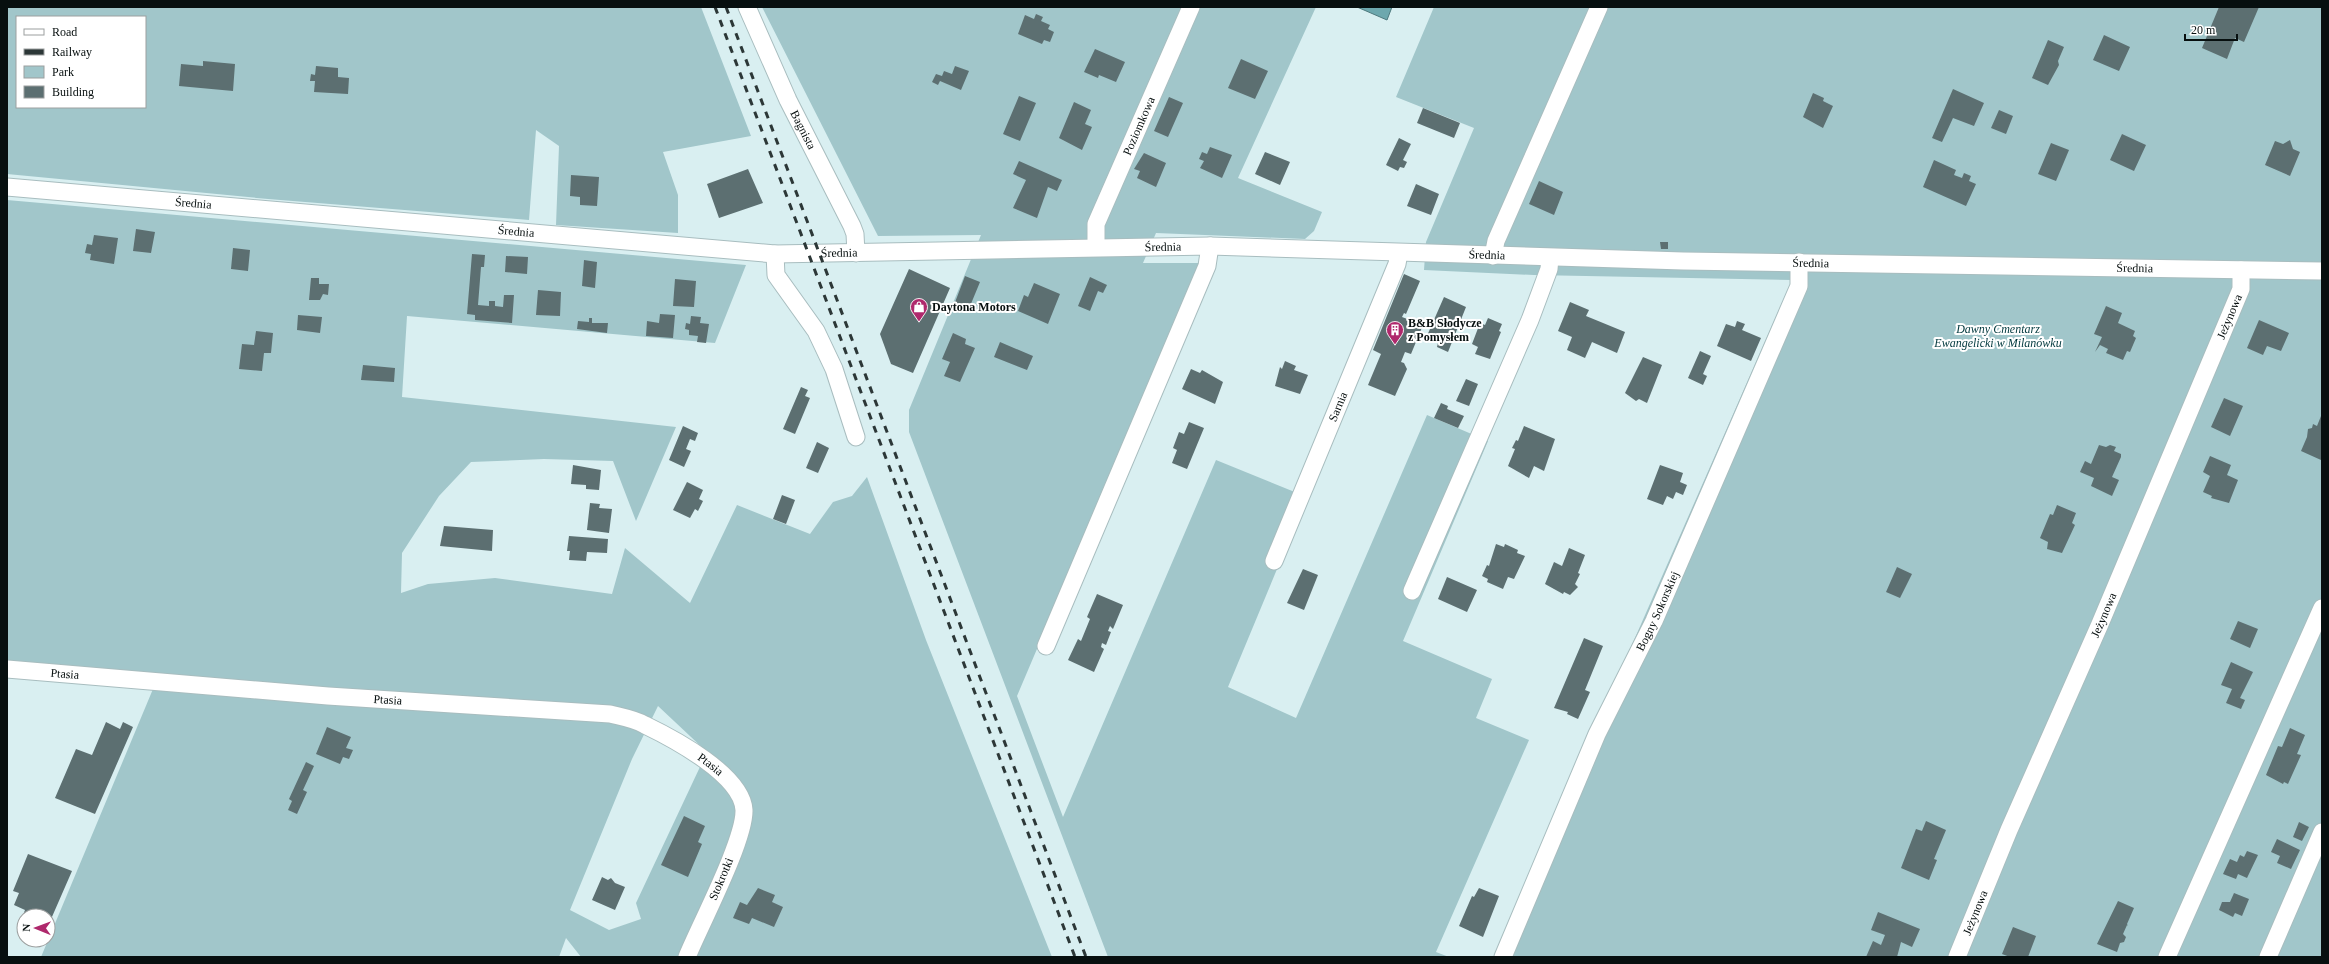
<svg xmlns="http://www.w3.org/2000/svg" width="2329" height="964" font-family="Georgia,serif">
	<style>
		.green { fill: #a1c6ca; fill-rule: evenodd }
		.water { fill: #6da8ae; stroke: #4e7a7e }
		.building { fill: #5c6f71 }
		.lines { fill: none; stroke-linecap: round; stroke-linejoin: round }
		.minor-casing { stroke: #a8bdbf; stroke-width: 19 }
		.minor { stroke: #fff; stroke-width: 17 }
		.rail { stroke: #2c3737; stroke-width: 3; stroke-dasharray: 7 7; stroke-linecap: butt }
		.labels { text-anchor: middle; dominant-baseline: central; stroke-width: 4; stroke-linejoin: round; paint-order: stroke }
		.street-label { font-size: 12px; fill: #070f0f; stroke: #fff }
		.poi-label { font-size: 12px; font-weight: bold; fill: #070f0f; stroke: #fff; text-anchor: start }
		.park-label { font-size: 12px; font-style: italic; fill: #00383d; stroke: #fff }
	</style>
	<rect width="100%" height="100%" fill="#d9eff1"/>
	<!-- green -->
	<path class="green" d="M7 7H701L751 136 663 152 678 195V233L556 225 559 146 536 130 529 220 268 199 7 174ZM17 17H145V107H17Z
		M762 7H1316L1238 178 1322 212 1314 231 1305 239 1156 233 1143 263H1201L1017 696 1063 817 1216 460 1307 497 1228 687 1296 718 1427 415 1488 441 1403 641 1492 679 1476 718 1529 740 1436 952 1449 957H1108L909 432V410L981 235 878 236Z
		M1434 7H2322V957H1495L1792 280 1534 275 1424 270 1426 242 1474 128 1396 97Z
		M7 200 746 265 715 343 407 316 402 397 676 427 636 521 613 461 544 459 471 462 439 496 402 553 401 593 428 584 495 578 612 594 625 548 690 603 737 505 810 534 833 502 852 496 867 477 926 640 1052 957H581L566 938 559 957H41L153 689 7 663ZM658 706 707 752 636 903 641 919 609 930 570 910 632 759Z"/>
	<!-- water -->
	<path class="water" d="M1357 7H1392L1387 20Z"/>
	<!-- building -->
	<path class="building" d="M2219 7H2259L2244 42 2235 38 2227 59 2202 48Z
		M1036 14 1043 17 1041 21 1050 25 1048 29 1054 32 1050 42 1044 40 1042 44 1018 34 1025 15 1034 19Z
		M2104 35 2130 47 2119 71 2093 60Z
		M2048 40 2064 47 2058 61 2059 65 2048 85 2032 78Z
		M1095 49 1125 62 1116 82 1099 75 1098 78 1084 72Z
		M1241 59 1268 71 1255 99 1228 88Z
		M203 61 235 64 233 91 179 86 181 64 203 66Z
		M316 66 338 68V77L349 78 348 94 314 92 315 81H310L311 74 315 75Z
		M955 66 969 71 961 90 940 81 938 85 932 82 936 74 942 76 944 71 952 74Z
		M1953 89 1984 103 1974 126 1953 118 1942 142 1932 138Z
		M1813 93 1824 98 1823 101 1833 106 1823 128 1803 117Z
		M1019 96 1036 103 1020 141 1003 134Z
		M1169 97 1183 103 1168 137 1154 131Z
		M1074 102 1091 110 1085 124 1092 127 1082 150 1059 138Z
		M1423 108 1460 123 1454 138 1417 123Z
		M1999 110 2013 116 2006 134 1991 128Z
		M2122 134 2146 145 2134 171 2110 160Z
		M1399 138 1411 144 1403 160 1407 162 1404 168 1400 167 1398 171 1386 165Z
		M2290 140 2293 149 2300 152 2290 176 2265 165 2275 141 2283 144Z
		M2051 143 2069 150 2056 181 2038 174Z
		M1210 147 1232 155 1222 178 1200 168 1204 161 1199 159 1202 152 1207 154Z
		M1265 152 1290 162 1280 185 1255 174Z
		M1144 153 1166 163 1156 187 1137 178 1140 171 1134 169Z
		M1934 160 1956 170 1954 175 1962 178 1964 173 1971 176 1969 181 1976 184 1966 206 1923 187Z
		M1019 161 1062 180 1057 191 1048 187 1037 218 1013 208 1026 180 1013 174Z
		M748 169 763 203 719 218 707 184Z
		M571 175 599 177 597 206 580 205V197L570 196Z
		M1539 181 1563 192 1554 215 1529 204Z
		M1416 184 1439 194 1431 215 1407 206Z
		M136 229 155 232 151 253 133 251Z
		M94 235 118 238 114 264 90 260 91 254 85 253 87 244 92 245Z
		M1660 242H1668V249H1661Z
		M233 248 250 250 248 271 231 269Z
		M472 254 485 255 484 267H481L478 305 489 306V301H495V306L503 307 504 295H514L512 323 475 320V315L467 314Z
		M506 256 528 257 527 274 505 272Z
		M584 260 597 262 595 288 582 286Z
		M909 269 950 288 913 373 891 364 880 334Z
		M1404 274 1420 281 1406 314 1404 313 1402 317 1423 325 1411 354 1405 352 1401 362 1404 363 1407 369 1395 396 1368 385 1381 354 1373 350Z
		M965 276 980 282 968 311 954 305Z
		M1090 277 1107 285 1103 293 1098 291 1090 311 1078 306Z
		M311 278H319V284H329L328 295 323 294 320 300H309Z
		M675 279 696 281 694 307 673 306Z
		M1034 283 1060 294 1048 324 1018 311 1024 295 1028 297Z
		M538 290 561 292 560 316 536 315Z
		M1444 297 1466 307 1448 352 1437 347 1438 343 1426 338Z
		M1570 302 1589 310 1586 316 1625 332 1617 353 1592 342 1585 358 1567 350 1572 337 1558 331Z
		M2106 306 2122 313 2118 323 2135 331 2133 336 2136 338 2130 352 2127 351 2123 360 2106 353 2108 349 2100 345 2095 352 2102 337 2094 334Z
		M660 314 675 315 673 338 646 336 647 321 659 323Z
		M298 315 322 317 320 333 297 330Z
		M691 316 701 317 700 323 709 324 706 343 697 342 698 336 689 335V330L685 329 686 323 690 324Z
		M589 318H592V323H608L607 333 577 329 578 321 589 322Z
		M1488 318 1502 324 1499 331 1501 332 1490 359 1475 354 1478 347 1472 344 1480 323 1485 325Z
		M2259 320 2289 333 2281 351 2267 346 2263 355 2247 348Z
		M1737 321 1745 324 1742 330 1761 338 1751 361 1717 346 1726 324 1735 327Z
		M256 331 273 333 271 353H264L262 371 239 369 242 344 254 345Z
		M953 333 966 339 965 344 975 348 960 382 944 376 950 362 942 359Z
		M1000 342 1033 356 1027 370 994 357Z
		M1700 351 1711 356 1703 374 1707 376 1703 385 1688 378Z
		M1643 357 1662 365 1647 403 1639 399 1636 401 1625 393Z
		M1285 361 1296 366 1294 370 1308 375 1300 394 1275 386 1280 367 1282 369Z
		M363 365 395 368 394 382 361 380Z
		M1191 369 1200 373 1202 370 1223 382 1215 404 1182 389Z
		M1466 379 1478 384 1469 406 1456 401Z
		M801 387 808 390 805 396 810 398 795 434 783 429Z
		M2224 398 2243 406 2230 436 2211 427Z
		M1441 403 1448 406 1447 409 1464 416 1458 428 1434 418Z
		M2321 416 2322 417 2321 460 2301 451 2307 437 2308 429 2312 428 2313 424 2317 426Z
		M1189 422 1204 428 1187 469 1172 463 1177 450 1173 448 1179 432 1184 434Z
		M683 426 698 433 695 441 690 439 686 449 691 451 684 467 669 460Z
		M1524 426 1555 439 1544 471 1534 466 1529 478 1508 466 1515 449 1512 448 1516 440 1518 441Z
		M817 442 829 448 818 473 806 468Z
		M2099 445 2106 447 2110 445 2116 447 2114 451 2121 454V457L2112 477 2119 480 2112 496 2091 486 2094 478 2080 472 2085 461 2091 464Z
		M2210 456 2231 465 2227 475 2238 480 2229 503 2211 498 2212 496 2203 492 2210 476 2203 472Z
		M573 465 601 470 599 490 586 489V485L571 484Z
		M1660 465 1683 473 1680 482 1687 485 1683 495 1676 492 1673 499 1667 496 1663 505 1647 499Z
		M687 482 703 490 699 499 703 501 698 511 695 509 690 518 673 510Z
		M782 495 795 500 786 524 773 519Z
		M590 503 600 504 599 508 612 509 609 533 587 530Z
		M2057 505 2076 513 2072 523 2075 525 2062 553 2047 549 2048 542 2040 538 2050 514 2053 515Z
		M444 526 493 530 492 551 440 546Z
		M569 536 608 539 607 553 587 552 586 561 569 560 570 551H567Z
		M1496 544 1504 547 1505 544 1518 550 1517 553 1525 556 1514 579 1508 577 1503 589 1487 582 1488 579 1482 576 1487 565 1489 566Z
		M1569 548 1585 555 1578 573 1580 574 1575 584 1578 587 1570 595 1564 592 1563 594 1545 584 1554 562 1562 566Z
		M1897 567 1912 574 1900 598 1886 592Z
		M1303 569 1318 575 1304 610 1287 603Z
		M1447 577 1477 590 1467 612 1438 599Z
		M1097 594 1123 605 1113 629 1110 626 1108 631 1111 632 1106 645 1102 643 1101 647 1104 649 1094 672 1068 660 1078 639 1081 641 1090 619 1087 617Z
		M2238 621 2258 629 2250 648 2230 639Z
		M1584 638 1603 646 1585 690 1590 692 1578 719 1567 714 1568 712 1554 708Z
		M2231 662 2253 672 2240 698 2245 700 2241 709 2226 703 2232 689 2221 685Z
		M106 722 120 729 123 722 133 727 95 814 55 798 76 749 92 755Z
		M327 727 351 737 346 748 353 750 349 759 343 757 340 764 316 754Z
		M2290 728 2305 735 2297 754 2301 755 2288 784 2284 782 2283 784 2266 775 2278 746 2282 747Z
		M306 762 314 766 303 790 307 792 297 814 288 810 292 801 289 799Z
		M684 816 705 826 698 842 702 844 688 877 661 865Z
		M1926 821 1946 830 1934 859 1937 860 1929 880 1901 868 1916 829 1922 831Z
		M2299 822 2309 827 2302 841 2293 837Z
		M2277 839 2300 850 2291 869 2277 863 2280 856 2271 852Z
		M2247 851 2258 855 2247 878 2238 874 2236 879 2223 874 2230 859 2237 862 2240 855 2244 857Z
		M28 854 72 871 48 926V916H24V930L18 928 25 910 14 905 19 893 13 891Z
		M602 877 608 880 611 878 615 883 625 887 615 910 592 900Z
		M758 888 775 895 772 902 783 907 774 927 752 918 749 924 733 918 740 902 747 905Z
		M1479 888 1499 896 1483 937 1459 926 1472 896 1474 897Z
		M2234 893 2249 899 2242 916 2235 913 2233 917 2219 910 2222 902H2230Z
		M2118 901 2134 908 2127 924 2128 926 2127 925 2123 934 2126 937 2124 942 2120 943 2117 952 2097 944Z
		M1878 912 1920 929 1912 947 1901 942 1897 957H1866L1873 941 1881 945 1885 935 1871 930Z
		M2013 927 2036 936 2028 957H2010L2002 954Z"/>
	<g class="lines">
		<defs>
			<g id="minor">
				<path id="s1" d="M747 7 788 100 852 226 855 234 856 253"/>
				<path id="s2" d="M7 187 775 254 1210 246 1683 261 2322 271"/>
				<path id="s3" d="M1096 247V224L1191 7"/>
				<path d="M775 254 776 275 816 331 834 369 856 437"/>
				<path d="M1493 256 1496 241 1599 7"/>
				<path id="s4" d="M1274 561 1397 264 1399 253"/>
				<path d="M1412 591 1530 320 1549 269 1550 258"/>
				<path d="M1046 646 1207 266 1210 246"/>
				<path id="s5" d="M7 669 328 696 610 714C622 717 635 719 645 725 674 739 742 775 744 810 745 840 700 925 687 957"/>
				<path id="s6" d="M1503 957 1597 734 1654 621 1799 286V262"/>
				<path id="s7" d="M1957 957 2009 830 2100 624 2241 289V270"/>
				<path d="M2167 957 2322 608"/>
				<path d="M2268 957 2322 832"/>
			</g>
		</defs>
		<!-- minor casing -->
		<use href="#minor" class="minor-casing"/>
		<!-- minor -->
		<use href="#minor" class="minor"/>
		<!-- rail -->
		<path class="rail" d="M715 7 1075 957
			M726 7 1086 957"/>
	</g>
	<!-- icons -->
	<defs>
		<symbol id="shop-pin" viewBox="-11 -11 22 30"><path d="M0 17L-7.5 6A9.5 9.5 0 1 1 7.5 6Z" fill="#af286c" stroke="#fff"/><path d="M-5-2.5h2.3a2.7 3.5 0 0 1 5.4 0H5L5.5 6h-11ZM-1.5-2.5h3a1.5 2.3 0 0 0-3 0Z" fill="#fff"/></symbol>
		<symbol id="building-pin" viewBox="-11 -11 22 30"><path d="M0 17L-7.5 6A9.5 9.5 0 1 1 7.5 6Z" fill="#af286c" stroke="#fff"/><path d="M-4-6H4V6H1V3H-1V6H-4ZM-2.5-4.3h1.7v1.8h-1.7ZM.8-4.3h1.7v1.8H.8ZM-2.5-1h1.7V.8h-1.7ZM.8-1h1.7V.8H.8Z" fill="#fff"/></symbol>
	</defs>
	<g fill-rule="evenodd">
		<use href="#shop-pin" x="909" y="297" width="20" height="27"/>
		<use href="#building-pin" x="1385" y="320" width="20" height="27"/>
	</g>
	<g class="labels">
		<!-- street labels -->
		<g class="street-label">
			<text stroke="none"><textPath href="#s3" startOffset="130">Poziomkowa</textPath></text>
			<text stroke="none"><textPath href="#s1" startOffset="135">Bagnista</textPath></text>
			<text stroke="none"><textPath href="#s2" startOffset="187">Średnia</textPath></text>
			<text stroke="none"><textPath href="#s2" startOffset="511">Średnia</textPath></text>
			<text stroke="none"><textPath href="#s2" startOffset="1159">Średnia</textPath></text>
			<text stroke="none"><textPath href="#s2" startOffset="835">Średnia</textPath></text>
			<text stroke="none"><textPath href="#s2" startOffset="1483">Średnia</textPath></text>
			<text stroke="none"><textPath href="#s2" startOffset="1807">Średnia</textPath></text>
			<text stroke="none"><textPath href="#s2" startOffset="2131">Średnia</textPath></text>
			<text stroke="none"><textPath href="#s7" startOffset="696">Jeżynowa</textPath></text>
			<text stroke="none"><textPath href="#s4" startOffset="167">Sarnia</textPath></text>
			<text stroke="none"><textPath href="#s6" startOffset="379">Bogny Sokorskiej</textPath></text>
			<text stroke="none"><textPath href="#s7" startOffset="372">Jeżynowa</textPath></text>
			<text stroke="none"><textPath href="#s5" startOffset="58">Ptasia</textPath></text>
			<text stroke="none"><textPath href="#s5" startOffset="382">Ptasia</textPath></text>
			<text stroke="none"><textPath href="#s5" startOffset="718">Ptasia</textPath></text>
			<text transform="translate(721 879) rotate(-67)">Stokrotki</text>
			<text stroke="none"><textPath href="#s7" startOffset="48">Jeżynowa</textPath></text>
		</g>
		<!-- poi labels -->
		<g class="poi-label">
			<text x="932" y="307">Daytona Motors</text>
			<text x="1408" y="323">B&amp;B Słodycze<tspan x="1408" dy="14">z Pomysłem</tspan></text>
		</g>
		<!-- park labels -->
		<g class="park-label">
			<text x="1998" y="329">Dawny Cmentarz<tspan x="1998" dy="14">Ewangelicki w Milanówku</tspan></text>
		</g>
	</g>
	<!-- border -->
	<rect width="2329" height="964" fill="none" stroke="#070f0f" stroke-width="16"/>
	<!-- legend -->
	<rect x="16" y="16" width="130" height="92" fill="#ffffff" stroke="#9c9f9f"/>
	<rect x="24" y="29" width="20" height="6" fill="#ffffff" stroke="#9c9f9f"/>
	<text x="52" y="36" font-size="12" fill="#070f0f">Road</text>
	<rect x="24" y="49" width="20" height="6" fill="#2c3737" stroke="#9c9f9f"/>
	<text x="52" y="56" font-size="12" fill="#070f0f">Railway</text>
	<rect x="24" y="66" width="20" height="12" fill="#a1c6ca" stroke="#9c9f9f"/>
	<text x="52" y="76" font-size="12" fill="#070f0f">Park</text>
	<rect x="24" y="86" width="20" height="12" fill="#5c6f71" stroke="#9c9f9f"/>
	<text x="52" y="96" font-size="12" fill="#070f0f">Building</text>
	<!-- north arrow -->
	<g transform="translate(36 928) rotate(271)"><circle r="19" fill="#ffffff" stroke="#9c9f9f"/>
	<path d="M0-3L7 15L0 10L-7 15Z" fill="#af286c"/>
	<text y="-6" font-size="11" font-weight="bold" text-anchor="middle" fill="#070f0f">N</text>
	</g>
	<!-- scale -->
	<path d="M2185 34v6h52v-6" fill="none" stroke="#070f0f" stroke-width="2"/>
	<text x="2191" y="34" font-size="12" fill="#070f0f" stroke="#ffffff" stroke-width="3" paint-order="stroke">20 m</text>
</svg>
